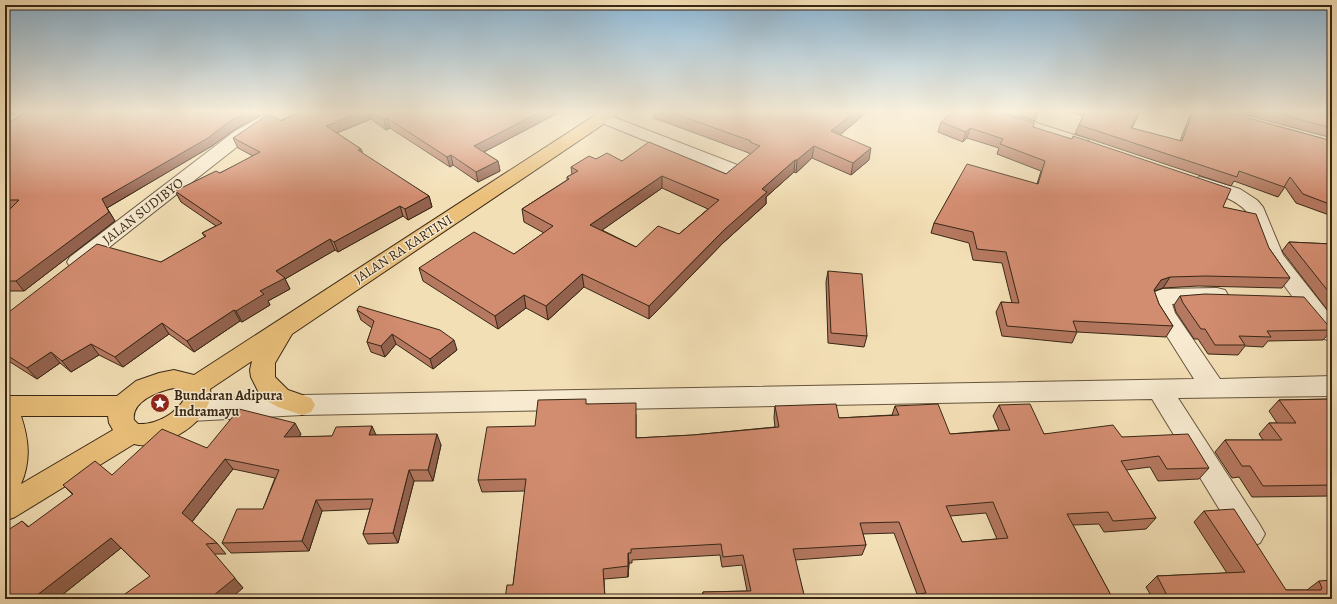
<svg xmlns="http://www.w3.org/2000/svg" width="1337" height="604" font-family="Alegreya,serif">
	<style>
		.lines { fill: none; stroke-linecap: round; stroke-linejoin: round }
		.minor-casing { stroke: #67553d; stroke-width: 2 }
		.major-casing { stroke: #382715; stroke-width: 2 }
		.minor { fill: #f7ead0; fill-rule: evenodd }
		.major { fill: #eac07b; fill-rule: evenodd }
		.wall { fill: #b57860; stroke: #382715; fill-rule: evenodd }
		.shaded-wall { fill: #93624e; stroke: #382715 }
		.building { fill: #d28c70; stroke: #382715; fill-rule: evenodd }
		.labels { text-anchor: middle; dominant-baseline: central; stroke-width: 3; stroke-linejoin: round; paint-order: stroke }
		.street-label { font-size: 14px; fill: #382715; stroke: #f7ead0 }
		.poi-label { font-size: 14px; font-weight: bold; fill: #382715; stroke: #f7ead0; text-anchor: start }
	</style>
	<rect width="100%" height="100%" fill="#f3dfb6"/>
	<filter id="stains"><feTurbulence type="fractalNoise" baseFrequency=".005" numOctaves="4"/><feColorMatrix values="0 0 0 0 .2 0 0 0 0 .09 0 0 0 0 .02 0 0 0 .5 -.17"/></filter>
	<radialGradient id="worn" r=".72"><stop offset=".6" stop-color="#630" stop-opacity="0"/><stop offset="1" stop-color="#630" stop-opacity=".3"/></radialGradient>
	<g class="lines">
		<defs>
			<path id="minor" d="M272 112H293L291 115 270 124 247 139 84 267 77 269 70 267 67 262 70 257 235 131 258 118Z
				M980 112H1003L1087 139 1090 143 1087 147 1081 148 1075 147 982 115Z
				M603 113 740 166 743 170 740 174 734 175 728 174 597 121 595 118 597 115Z
				M1200 177 1240 189 1257 200 1263 207 1283 255 1332 317V341L1324 339 1263 257 1247 212C1234 197 1212 193 1194 187L1191 183 1194 179Z
				M1217 288 1225 290 1228 295 1225 300 1217 302 1172 304 1175 313 1220 379 1332 376V396L1178 398 1260 525 1265 534 1260 543 1250 547 1240 543 1152 399 302 415 191 421 182 418 178 411 182 404 191 401 302 395 1194 379 1153 314 1149 300 1155 292 1163 289Z"/>
			<path id="major" d="M600 112H619L617 115 292 334 275 363V377L288 390 311 398 315 405 311 412 302 415 278 407 267 401 258 391 251 377 250 370 252 361 210 389C215 421 161 452 134 444L15 517 5 521V396H117L136 381 159 373 174 370 194 375ZM174 388 182 391 185 393V398C176 414 156 425 138 424L134 420C131 401 159 391 174 388ZM21 416H108L109 423 113 430 21 484C31 461 29 440 21 416Z"/>
		</defs>
		<!-- minor casing -->
		<use href="#minor" class="minor-casing"/>
		<!-- major casing -->
		<use href="#major" class="major-casing"/>
		<!-- minor -->
		<use href="#minor" class="minor"/>
		<!-- major -->
		<use href="#major" class="major"/>
	</g>
	<!-- wall -->
	<path class="wall" d="M26 112H257L259 116 234 130 212 146 107 208 115 221 24 291H5V214L10 209H5V125Z
		M302 112H556V114L484 152 498 161 500 171 478 182 453 165 450 167 390 128 386 130 371 119 337 133 361 149 363 154 429 196 432 207 408 220 403 216 338 252 335 250 285 279 290 289 268 301 270 305 242 322 240 321 194 352 169 334 123 367 99 355 71 372 60 363 37 379 7 360 5 361V315L161 262 205 237 202 233 216 226 181 202 175 191 220 173 253 156 238 148 233 138 281 121Z
		M654 112H867L840 135 869 160 851 175 812 158 796 173 794 172 766 197V204L723 243 649 319 584 287 548 320 526 308 498 329 423 281 419 268 514 254 544 233 524 222 522 209 567 180V177L572 174 571 167 596 159 622 161 726 174 750 155 749 154V153L654 118ZM662 188 708 209 679 234 636 247 602 230Z
		M1019 112H1038L1035 121 1018 115Z
		M1069 112H1140L1132 128 1180 141 1191 112H1226L1332 141V216L1296 203 1285 187 1278 197 1234 181 1231 186 1075 134 1083 116Z
		M1235 112H1332V138Z
		M941 122 1033 127 1223 207 1269 248 1290 278 1282 288 1198 286 1163 288 1154 291 1159 304 1173 326 1166 337 1077 332 1072 343 1002 336 996 312 1001 302 1012 303 1002 263 973 260 969 243 931 233 934 223 1037 184 1041 171 997 154 999 148 967 138 963 142 938 132Z
		M1289 242 1332 244V316L1282 251Z
		M828 271 867 336 864 347 828 343 826 282Z
		M1180 296 1332 330 1323 340 1268 341 1263 347 1245 346 1238 355 1208 354 1198 339H1194L1176 312 1174 305Z
		M357 310 457 350 433 369 396 344 385 357 371 352 367 342 372 328 361 320Z
		M1332 399V496L1252 497 1239 477 1232 478 1215 452 1225 440H1263L1259 434 1269 423H1277L1269 411 1279 400Z
		M587 404 636 414V438L693 435 775 427 774 418 775 406 839 418 892 415 895 406 950 434 999 430 993 416 999 405 1044 434 1122 437 1209 468 1199 479 1158 481 1150 467 1126 470 1156 518 1146 529 1104 532 1099 524 1073 525 1113 599 917 594 894 533 863 534 866 545 862 555 795 560 805 599H702L703 592 747 591 742 565 722 567 720 555 632 560V563H629L628 577 604 579 605 599H505L513 585 525 491 482 492 478 480 535 426ZM986 513 997 539 962 542 950 516Z
		M301 434 299 437 376 435 441 445 433 481H414L398 543 368 544 363 534 370 509 322 511 309 551 231 553 222 543 263 509 275 478 233 469 192 522 217 543 226 554H214L243 588 150 576 121 548 57 599 22 521 29 527 73 495 63 485 112 475 207 448Z
		M1204 511 1286 590H1307L1319 581 1332 599H1153L1146 587 1157 576 1227 573 1194 522Z"/>
	<!-- shaded-wall -->
	<path class="shaded-wall" d="M5 112H18L5 119Z
		M247 112H257L259 116 234 130 212 146 107 208 115 221 24 291 16 281 102 199 230 121Z
		M362 112H369L371 119 329 136 326 126Z
		M540 112H556V114L476 156 474 146Z
		M855 112H867L829 144 831 131Z
		M387 118 390 128 386 130 384 120Z
		M970 128 967 138 963 142 966 132Z
		M814 146 812 158 796 173 797 160Z
		M871 148 869 160 851 175 853 163Z
		M361 149 365 159 358 150Z
		M451 155 453 165 450 167 447 157Z
		M795 160 794 172 766 197V204L723 243 649 319V306L724 230 762 189Z
		M498 161 500 171 478 182 476 172Z
		M662 176V188L591 238 590 225Z
		M429 196 432 207 408 220 405 209Z
		M400 206 403 216 338 252 334 242Z
		M330 239 335 250 285 279 290 289 268 301 270 305 242 322 236 311 260 291 276 271Z
		M582 274 584 287 548 320 546 306Z
		M1170 277 1163 288 1154 291V290L1161 280Z
		M524 295 526 308 498 329 495 316Z
		M234 310 240 321 194 352 187 341Z
		M162 323 169 334 123 367 115 357Z
		M392 334 396 344 385 357 381 346Z
		M454 340 457 350 433 369 430 359Z
		M91 344 99 355 71 372 62 361Z
		M51 352 60 363 37 379 27 368Z
		M295 423 301 434 291 448 284 437Z
		M372 426 377 437 369 435Z
		M437 434 441 445 433 481 428 470Z
		M225 459 233 469 191 523 182 513Z
		M409 470 414 481 398 543 393 533Z
		M316 500 322 511 309 551 302 541Z
		M111 538 121 548 57 599H32Z
		M628 553 629 563 628 577Z
		M214 554 243 588 230 599H209Z"/>
	<!-- building -->
	<path class="building" d="M26 112H247L230 121 208 138 102 199 109 212 16 281H5V214L19 200H5V125Z
		M302 112H362L326 126 361 149 358 150 429 196 405 209 400 206 334 242 330 239 276 271 285 278 260 291 264 294 236 311 234 310 187 341 162 323 115 357 91 344 62 361 51 352 27 368 5 354V315L97 244 161 262 206 236 202 233 222 223 175 191 216 171 220 173 260 152 233 138 269 114 281 121Z
		M372 112H540L474 146 498 161 476 172 451 155 447 157 387 118 384 120Z
		M670 112H855L831 131 871 148 853 163 814 146 797 160H795L762 189 767 192 724 230 649 306 582 274 546 306 524 295 495 316 419 268 474 232 514 254 553 226 522 209 569 179 567 177 578 171 571 167 589 156 596 159 607 153 622 161 649 142 726 174 760 146 750 142 751 141ZM662 176 719 200 679 234 658 226 636 247 590 225Z
		M953 112H1000L1034 123 1033 127 1072 139 1073 136 1231 189 1223 207 1256 214 1269 248 1290 278 1205 276 1170 277 1161 280 1154 290 1159 304 1173 326 1073 321 1077 332 1007 326 1001 302 1019 303 1006 252 977 249 973 232 934 223 967 164 1038 184 1045 161 1000 144 1003 139 970 128 966 132 941 122Z
		M1086 112H1139L1131 128 1182 141 1193 112H1226L1332 141V205L1303 194 1290 177 1284 187 1239 171 1237 177 1079 125Z
		M1272 112H1332V128Z
		M1289 242 1332 244V296Z
		M828 271 862 274 867 336 831 333Z
		M1205 294 1304 297 1332 330 1267 331 1271 337 1239 336 1245 345H1215L1205 329H1201L1183 303 1180 296Z
		M359 306 440 330 454 340 430 359 392 334 381 346 367 342 374 321 357 310Z
		M586 399V404L636 403V438L693 435 779 427 775 406 836 404 839 418 899 415 895 406 938 404 950 434 1010 430 999 405 1030 404 1044 434 1113 425 1122 437 1188 434 1209 468 1167 469 1159 456 1121 461 1156 518 1113 521 1108 512 1067 514 1113 599H883L926 593 899 522 860 523 866 545 793 549 805 599H703V592L751 591 743 555 723 557 721 544 631 549V553H628V566L603 569 605 599H505L507 585H513L526 479 478 480 487 427 535 426 538 400ZM993 502 1008 538 962 542 946 506Z
		M1332 399V485L1263 486 1250 466H1242L1225 440H1282L1269 423H1296L1279 400Z
		M239 409 295 423 284 437 332 436 336 427 372 426 369 435 437 434 428 470H409L393 533 363 534 373 499 316 500 302 541 222 543 237 509H263L279 470 225 459 182 513 217 543 206 544 235 578 209 599H118L150 576 111 538 32 599H5V532L22 521 28 527 73 494 63 485 95 461 112 475 162 429 207 448Z
		M1234 509 1286 590H1321L1322 588 1319 581 1332 580V599H1169L1157 576 1245 572 1204 511Z"/>
	<!-- sky -->
	<linearGradient id="sky" x2="0" y2="1"><stop stop-color="#8bb6d5"/><stop offset="0.57" stop-color="#faf1de"/><stop offset="1" stop-color="#faf1de" stop-opacity="0"/></linearGradient>
	<rect width="1337" height="196" fill="url(#sky)"/>
	<!-- icons -->
	<defs>
		<symbol id="sight-disc" viewBox="-11 -11 22 22"><circle r="9.5" fill="#8f2418" stroke="#f7ead0"/><path d="M0-6L1.8-2.2L6-1.7L2.9 1.2L3.7 5.4L0 3.3L-3.7 5.4L-2.9 1.2L-6-1.7L-1.8-2.2Z" fill="#fff"/></symbol>
	</defs>
	<g fill-rule="evenodd">
		<use href="#sight-disc" x="149" y="392" width="22" height="22"/>
	</g>
	<g class="labels">
		<!-- street labels -->
		<g class="street-label">
			<text transform="translate(143 211) rotate(-38)">JALAN SUDIBYO</text>
			<text transform="translate(403 249) rotate(-33)">JALAN RA KARTINI</text>
		</g>
		<!-- poi labels -->
		<g class="poi-label">
			<text x="174" y="395">Bundaran Adipura<tspan x="174" dy="16">Indramayu</tspan></text>
		</g>
	</g>
	<!-- margin -->
	<rect width="1337" height="604" fill="none" stroke="#f3dfb6" stroke-width="20"/>
	<rect x="6" y="6" width="1325" height="592" fill="none" stroke="#382715" stroke-width="2"/>
	<rect x="10" y="10" width="1317" height="584" fill="none" stroke="#382715"/>
	<rect width="100%" height="100%" filter="url(#stains)"/>
	<rect width="100%" height="100%" fill="url(#worn)"/>
</svg>
